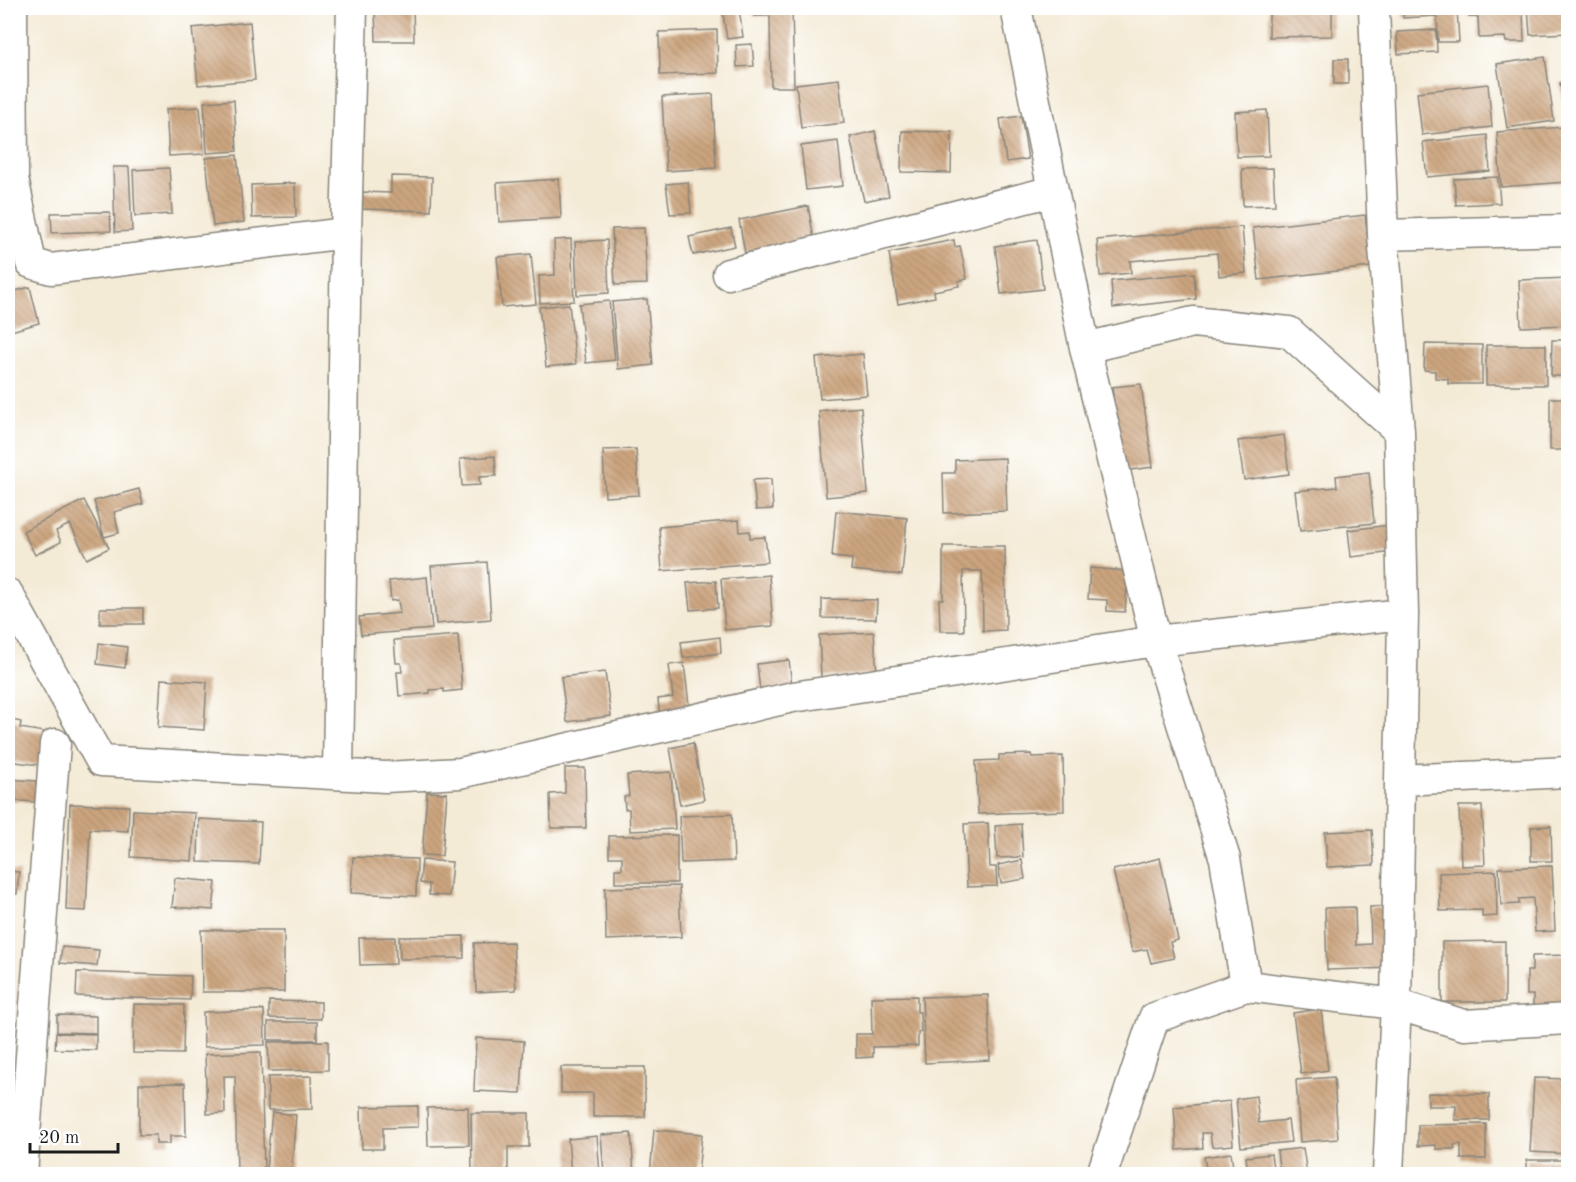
<svg xmlns="http://www.w3.org/2000/svg" width="1576" height="1182" font-family="'Old Standard TT',serif">
	<style>
		.building { fill: url(#building-back-hatch) }
		.lines { fill: none; stroke-linecap: round; stroke-linejoin: round }
		.minor-casing { stroke: #88847a; stroke-width: 33 }
		.minor { stroke: #fff; stroke-width: 30 }
	</style>
	<defs>
		<pattern id="building-back-hatch" width="6" height="6" patternUnits="userSpaceOnUse" patternTransform="scale(1.5)"><rect width="6" height="6" fill="#cca57f"/><path d="M-1 5l2 2M0 0l6 6M5-1l2 2" fill="none" stroke="#af8d6d"/></pattern>
	</defs>
	<rect width="100%" height="100%" fill="#fff"/>
	<filter id="ink" filterUnits="userSpaceOnUse"><feTurbulence type="fractalNoise" baseFrequency=".0167" numOctaves="2"/><feDisplacementMap in="SourceGraphic" scale="12" xChannelSelector="R" yChannelSelector="G"/><feConvolveMatrix kernelMatrix="1 2 1 2 8 2 1 2 1" color-interpolation-filters="sRGB"/></filter>
	<filter id="wash" filterUnits="userSpaceOnUse"><feTurbulence type="fractalNoise" baseFrequency=".008" numOctaves="4" result="noise"/><feDisplacementMap in="SourceGraphic" scale="24" xChannelSelector="R" yChannelSelector="G"/><feGaussianBlur stdDeviation="1.35" result="paint"/><feColorMatrix in="noise" values="0 0 0 0 0 0 0 0 0 0 0 0 0 0 0 0 0 1.4 0 .05"/><feComposite in="paint" operator="in"/></filter>
	<g filter="url(#wash)">
		<rect width="100%" height="100%" fill="#f4ebd7"/>
		<g id="blocks">
			<!-- building -->
			<path class="building" d="M375 8H413L414 41H376Z
				M722 8H739L743 37 727 39Z
				M754 8H792L794 87H771L770 16H754Z
				M1269 8H1332V36L1269 37Z
				M1403 8H1457L1459 42H1438L1437 16 1403 18Z
				M1469 8H1523L1524 42H1506L1505 37 1479 38 1478 17H1469Z
				M1528 8H1568V33L1530 35Z
				M250 22 255 80 198 85 192 28Z
				M717 30 718 73 660 75 659 32Z
				M1436 30 1437 52 1398 54 1397 32Z
				M752 44 754 66 737 67 736 45Z
				M1545 57 1554 121 1507 128 1497 64Z
				M1334 59H1348V84H1334Z
				M839 79 844 123 801 128 796 84Z
				M1568 82V127H1567L1560 83Z
				M1488 84 1492 127 1422 135 1417 92Z
				M713 94 716 168 666 171 662 97Z
				M234 100 237 151 207 153 204 102Z
				M200 107 204 154 169 156 166 109Z
				M1267 110 1269 156 1237 157 1235 112Z
				M1021 116 1028 159 1006 162 1000 119Z
				M1564 127 1567 182 1501 187 1497 132Z
				M875 131 889 196 864 201 850 137Z
				M902 131 952 132 951 173 901 172Z
				M1487 135 1490 171 1427 177 1423 142Z
				M838 141 843 186 806 190 801 146Z
				M237 155 244 222 213 226 206 158Z
				M113 167H129L132 231 115 232Z
				M169 168 172 214 135 216 133 170Z
				M1273 168 1275 205 1243 206 1242 169Z
				M391 176 432 177 431 211 361 209V192L391 193Z
				M1498 177 1500 203 1456 205 1454 179Z
				M559 179 561 218 499 222 497 183Z
				M688 182 691 213 670 214 666 184Z
				M295 183 296 217 252 218 251 185Z
				M808 206 814 239 745 253 739 220Z
				M110 212 111 231 52 233 51 213Z
				M1365 215 1371 267 1259 280 1253 228Z
				M1242 227 1246 273 1219 276 1217 253 1130 261 1131 273 1100 276 1097 240Z
				M644 228 647 284 615 285 612 229Z
				M731 228 735 246 693 255 689 237Z
				M571 239 574 301 540 303 539 276 555 275 554 240Z
				M607 240 609 293 577 295 575 242Z
				M954 240 955 247 960 246 967 279 958 281 959 286 934 291 935 297 898 304 889 253Z
				M1037 240 1043 289 1001 294 995 246Z
				M531 254 536 304 502 307 497 257Z
				M1194 273 1196 299 1113 308 1111 281Z
				M1568 278V325L1521 327 1519 280Z
				M30 287 39 323 8 332V293Z
				M647 299 653 365 618 369 612 302Z
				M609 301 615 360 586 363 579 304Z
				M569 304 576 364 546 367 539 307Z
				M1552 340H1568V376H1551Z
				M1425 344 1482 345V384H1448V379L1435 378V371L1424 370Z
				M1486 345H1546V385H1486Z
				M863 354 867 395 820 399 816 358Z
				M1141 384 1153 467 1123 471 1112 387Z
				M1550 398H1568V450H1550Z
				M861 407 868 493 826 497 819 411Z
				M1284 435 1289 474 1244 480 1238 441Z
				M636 449 639 495 605 497 603 450Z
				M495 456 496 476 479 477 480 485 462 486 460 459Z
				M1005 458 1007 511 944 513 943 473H955V460Z
				M1369 472 1374 523 1300 531 1295 491 1337 487 1336 476Z
				M771 479 773 509 756 510 753 480Z
				M139 489 143 504 114 512 119 533 104 537 94 501Z
				M84 500 109 548 87 559 70 524 56 531 61 542 35 555 23 531Z
				M836 511 907 518 902 575 851 570 852 559 832 557Z
				M739 520 740 532 750 531V538L765 537 768 562 662 571 659 527Z
				M1390 525 1394 552 1351 557 1348 530Z
				M943 546H1005L1006 630 983 631 982 571H963L964 631H940L939 599H943Z
				M487 562 491 619 436 624 431 566Z
				M1090 568 1128 571 1125 612 1107 611V600L1088 599Z
				M769 575 773 626 725 630 721 579Z
				M427 577 432 629 361 635 359 617 400 613 398 600 391 601 389 581Z
				M716 581 718 608 690 610 687 583Z
				M822 599 877 600 876 619 822 618Z
				M100 608H143V624H100Z
				M874 632 877 674 821 677 819 635Z
				M458 635 462 690 444 692V689L430 690V693L399 696 397 672H402L401 663H396L394 640Z
				M720 637 721 653 683 658 681 642Z
				M99 643 127 647 125 668 97 664Z
				M789 660 792 687 760 691 757 664Z
				M684 663 690 713 660 717 658 699 673 697 669 665Z
				M605 672 611 716 567 722 561 677Z
				M161 679 207 682 204 730 158 727Z
				M8 719 21 722 20 728 44 732 39 765 8 761Z
				M693 743 704 800 680 805 670 748Z
				M1031 754 1032 757 1063 756 1064 811 978 814 976 761 999 760V755Z
				M565 768H585L586 828H551L550 794 565 793Z
				M671 772 675 829 630 831 629 809H625L624 797 629 796 627 775Z
				M8 779 36 781 35 802 8 800Z
				M427 792 447 793 442 856 422 855Z
				M70 804 129 806 128 831 90 829 86 911 66 910Z
				M1459 806H1482L1485 865 1461 866Z
				M133 810 195 813 192 861 131 857Z
				M732 814 734 861 681 863 679 816Z
				M199 819 261 822 259 864 198 862Z
				M988 823 990 867H996L997 886 967 887 964 824Z
				M1021 824 1023 857 997 858 995 826Z
				M1551 826 1552 861H1531V827Z
				M1372 830 1374 865 1327 867 1325 832Z
				M677 835V883H615V869H622V857H609V836Z
				M353 857 417 859 416 896 351 893Z
				M1160 858 1178 940 1170 942 1174 958 1151 963 1147 949 1132 952 1113 870Z
				M422 860 452 862 449 896 429 895V884L420 883Z
				M1022 860 1025 879 1001 883 998 865Z
				M1552 866 1555 931 1535 932 1533 898 1519 899V904L1501 905 1499 868Z
				M8 871 19 872 17 894 8 893Z
				M1496 871 1497 916 1482 917V910L1440 911 1439 873Z
				M175 878 216 882 213 910 172 907Z
				M679 886 681 937 606 940 605 888Z
				M1393 906 1394 968 1327 970 1325 908 1355 907 1356 945 1371 944 1370 907Z
				M201 930H284V992H202Z
				M464 936V958L400 959 399 937Z
				M395 937 396 964 360 965 359 938Z
				M1505 941V1002H1442V942Z
				M513 942 516 990 476 992 474 943Z
				M62 947 99 950 97 966 60 963Z
				M1568 955V1007L1533 1008V995H1527V971H1532V956Z
				M77 972 191 976 190 1000 76 996Z
				M988 995 990 1060 925 1063 922 997Z
				M917 996V1012H920L921 1032H918V1046L873 1047V1057L856 1058V1034H872L871 997Z
				M269 1001 321 1002V1019L269 1018Z
				M134 1004 184 1005 183 1054 133 1053Z
				M1321 1009 1328 1070 1301 1074 1293 1013Z
				M264 1010 265 1045 204 1047 203 1012Z
				M57 1015 96 1016V1033L57 1032Z
				M268 1022H317V1040H268Z
				M56 1033 96 1034V1050L55 1049Z
				M476 1038 524 1041 521 1093 474 1091Z
				M328 1041V1070L269 1071 268 1042Z
				M261 1052 264 1171 237 1172 235 1076H224L225 1113 207 1114 205 1054Z
				M561 1067H645V1117H593V1093H561Z
				M311 1076 312 1109 268 1110V1077Z
				M1334 1077 1338 1139 1300 1142 1296 1080Z
				M1534 1078 1568 1079V1154L1530 1152Z
				M8 1080 13 1081V1101H8Z
				M185 1083 186 1136H170V1144H156V1135H139V1084Z
				M1428 1093 1489 1094V1120H1455L1456 1106H1428Z
				M1256 1096 1259 1123 1288 1120 1291 1142 1241 1147 1236 1099Z
				M1230 1101 1233 1145 1212 1147 1210 1133H1202L1203 1148 1177 1150 1174 1107Z
				M418 1106V1127L383 1128V1149H362L361 1107Z
				M468 1107 469 1145 428 1146 427 1108Z
				M272 1112 296 1115 291 1172 266 1170Z
				M471 1113H529V1147H508V1173H472Z
				M1486 1124V1159H1461V1144L1454 1145 1455 1149H1436V1145L1418 1146V1125Z
				M654 1130 702 1134 698 1174H650Z
				M631 1133 634 1174H604L601 1135Z
				M597 1136 600 1174H571L568 1139Z
				M1303 1148 1307 1174H1280L1277 1151Z
				M1231 1153 1234 1174H1207L1204 1157Z
				M1271 1154 1274 1174H1248L1246 1157Z
				M1527 1160H1568V1174H1527Z"/>
		</g>
	</g>
	<g filter="url(#ink)">
		<use href="#blocks" fill-opacity="0" stroke="#88847a" stroke-width="1.5"/>
		<g class="lines">
			<defs>
				<path id="minor" d="M12 8 13 178 31 263 51 269 346 233
					M1016 8 1085 348 1156 641 1225 859 1246 986 1396 1004 1464 1025 1568 1019
					M1374 8 1383 235 1399 431 1403 614 1396 1004 1388 1174
					M1383 235 1568 230
					M728 274 1053 191
					M1085 348 1193 322 1289 332 1399 431
					M8 594 101 761 385 777 460 773 793 697 1156 641 1403 614
					M338 774 346 233 352 8
					M1400 780 1568 772
					M22 1174 55 744
					M1102 1174 1154 1018 1246 986"/>
			</defs>
			<!-- minor casing -->
			<use href="#minor" class="minor-casing"/>
			<!-- minor -->
			<use href="#minor" class="minor"/>
		</g>
	</g>
	<!-- margin -->
	<rect width="1576" height="1182" fill="none" stroke="#fff" stroke-width="30"/>
	<!-- scale -->
	<path d="M30 1143v9h88v-9" fill="none" stroke="#1c1c1c" stroke-width="3"/>
	<text x="39" y="1143" font-size="18" fill="#1c1c1c" stroke="#ffffff" stroke-width="4.5" paint-order="stroke">20 m</text>
</svg>
